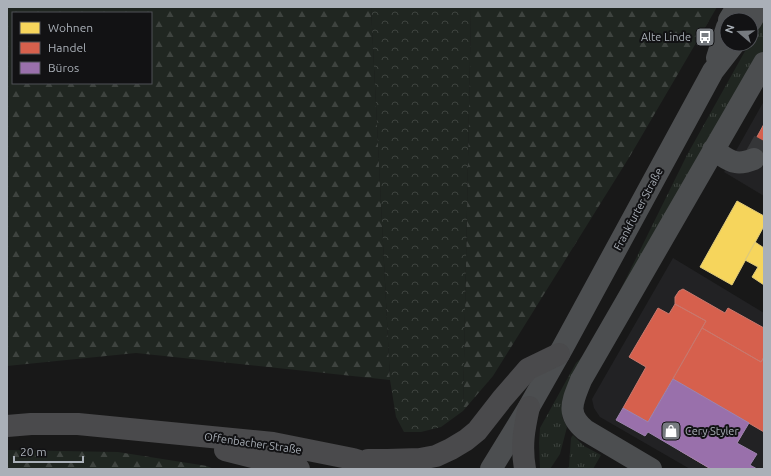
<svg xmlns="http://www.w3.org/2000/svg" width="771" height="476" font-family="Ubuntu,sans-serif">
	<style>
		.built { fill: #222224 }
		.grass { fill: url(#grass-tufts) }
		.forest { fill: url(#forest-firs); fill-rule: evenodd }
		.park { fill: url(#park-crowns) }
		.homes { fill: #f6d55c; stroke: #dfca78 }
		.shops { fill: #d6604d; stroke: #c9786d }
		.offices { fill: #9970ab; stroke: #9e83af }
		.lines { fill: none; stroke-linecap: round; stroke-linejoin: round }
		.minor-tunnel { stroke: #353638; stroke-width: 22; stroke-dasharray: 22 11; stroke-linecap: butt }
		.minor { stroke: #4c4e50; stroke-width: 22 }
		.major { stroke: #4a4a4c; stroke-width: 22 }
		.labels { text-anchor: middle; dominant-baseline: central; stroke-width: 4; stroke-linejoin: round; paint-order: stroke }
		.poi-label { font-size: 11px; fill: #aab0b8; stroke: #121214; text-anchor: end }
		.street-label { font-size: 11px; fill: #aab0b8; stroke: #121214 }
	</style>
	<defs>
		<pattern id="grass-tufts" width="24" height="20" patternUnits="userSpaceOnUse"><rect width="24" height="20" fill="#202621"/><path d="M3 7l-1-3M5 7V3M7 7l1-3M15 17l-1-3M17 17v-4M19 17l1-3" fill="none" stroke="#3e433f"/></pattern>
		<pattern id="forest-firs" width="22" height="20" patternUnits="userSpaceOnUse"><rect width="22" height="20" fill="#202621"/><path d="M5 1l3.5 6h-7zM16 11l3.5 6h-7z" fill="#3e433f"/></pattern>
		<pattern id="park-crowns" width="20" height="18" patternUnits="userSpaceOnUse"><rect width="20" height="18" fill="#202621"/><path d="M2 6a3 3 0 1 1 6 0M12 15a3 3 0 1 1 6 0" fill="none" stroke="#3e433f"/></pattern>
	</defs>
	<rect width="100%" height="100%" fill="#181818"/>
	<!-- built -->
	<path class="built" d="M764 101V196L724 172Z
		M673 258 764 313V469H690L600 417 594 408 592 399Z"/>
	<!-- grass -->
	<path class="grass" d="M764 17V52L618 308 609 313 687 155 749 44H751V40Z
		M586 353 564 399 562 417 567 427 560 454 550 469H540L539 443 540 428 576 363Z
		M573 435 584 446 601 455 593 469H565L569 467 571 438Z"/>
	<!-- forest -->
	<path class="forest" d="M7 7H371L390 380 136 353 7 366ZM13 13H151V83H13Z
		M471 7H717L630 156 493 376 463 411Z
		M7 450 118 452 207 466 214 469H7Z"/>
	<!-- park -->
	<path class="park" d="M371 7H471L463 411 441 427 421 432H404L396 417 390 380Z"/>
	<!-- homes -->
	<path class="homes" d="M737 201 764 216V226L732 285 700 267Z
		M755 242 764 248V285L752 277 758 267 745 260Z"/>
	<!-- shops -->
	<path class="shops" d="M764 124V165L747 155Z
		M683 289 725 313 728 308 764 328V357L761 362 702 328 706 321 675 304V297L679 291Z
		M675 304 706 321 648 422 623 408 646 367 629 357 658 308 669 314Z
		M702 328 761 362 764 357V432L673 379Z
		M696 407 742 434 722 469H711L679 450 690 431 685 427Z"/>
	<!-- offices -->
	<path class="offices" d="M673 379 749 423 737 443 757 454 750 465 757 469H711L648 432 645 436 616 420 623 408 648 422Z"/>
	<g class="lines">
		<!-- minor-tunnel -->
		<path class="minor-tunnel" d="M754 159 764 141"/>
		<!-- minor -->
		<path class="minor" d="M729 20 737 7
			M751 21 759 7
			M717 58 727 27
			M713 150C730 160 734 167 754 159
			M491 469 529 407 563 347 713 71 734 44
			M651 469 585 430C565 413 573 401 581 380L764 63"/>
		<!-- major -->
		<path class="major" d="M7 426 31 424H78L273 443 353 459 385 469
			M225 450 299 469
			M368 460H387L420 459 436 456 451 449 466 440 477 431 502 399 528 369 559 354
			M525 469C521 446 524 429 529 407"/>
	</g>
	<!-- icons -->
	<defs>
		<symbol id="bus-square" viewBox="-11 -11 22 22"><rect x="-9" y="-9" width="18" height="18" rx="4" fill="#777b80" stroke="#121214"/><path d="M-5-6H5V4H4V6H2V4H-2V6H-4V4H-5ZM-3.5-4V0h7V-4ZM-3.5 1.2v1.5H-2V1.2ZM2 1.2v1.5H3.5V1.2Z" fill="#fff"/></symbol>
		<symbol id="shop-square" viewBox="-11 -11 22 22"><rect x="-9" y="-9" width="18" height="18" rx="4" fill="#777b80" stroke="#121214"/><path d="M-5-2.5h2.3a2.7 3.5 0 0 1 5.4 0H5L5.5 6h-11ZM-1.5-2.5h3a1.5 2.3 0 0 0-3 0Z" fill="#fff"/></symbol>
	</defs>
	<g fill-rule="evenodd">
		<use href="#bus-square" x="694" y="26" width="22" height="22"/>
		<use href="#shop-square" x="660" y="420" width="22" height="22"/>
	</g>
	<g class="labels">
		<!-- poi labels -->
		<g class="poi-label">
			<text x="691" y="37">Alte Linde</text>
			<text x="685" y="431" text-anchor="start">Cery Styler</text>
		</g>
		<!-- street labels -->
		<g class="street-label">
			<text transform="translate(638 209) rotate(-62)">Frankfurter Straße</text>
			<text transform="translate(253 443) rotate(8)">Offenbacher Straße</text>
		</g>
	</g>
	<!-- border -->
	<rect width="771" height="476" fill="none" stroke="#aab0b8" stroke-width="16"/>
	<!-- legend -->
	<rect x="12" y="12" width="140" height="72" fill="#121214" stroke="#4f5156"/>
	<rect x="20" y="22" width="20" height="12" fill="#f6d55c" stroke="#4f5156"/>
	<text x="48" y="32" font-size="12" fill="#aab0b8">Wohnen</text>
	<rect x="20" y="42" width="20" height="12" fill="#d6604d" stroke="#4f5156"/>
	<text x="48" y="52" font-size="12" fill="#aab0b8">Handel</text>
	<rect x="20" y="62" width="20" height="12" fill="#9970ab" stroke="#4f5156"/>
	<text x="48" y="72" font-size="12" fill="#aab0b8">Büros</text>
	<!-- north arrow -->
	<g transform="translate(739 32) rotate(289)"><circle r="19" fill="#121214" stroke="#4f5156"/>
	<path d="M0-3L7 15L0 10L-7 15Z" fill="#777b80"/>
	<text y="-6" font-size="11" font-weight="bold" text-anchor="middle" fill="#aab0b8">N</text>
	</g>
	<!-- scale -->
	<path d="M14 456v6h69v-6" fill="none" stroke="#aab0b8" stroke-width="2"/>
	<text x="20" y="456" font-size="12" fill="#aab0b8" stroke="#121214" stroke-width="3" paint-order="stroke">20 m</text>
</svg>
